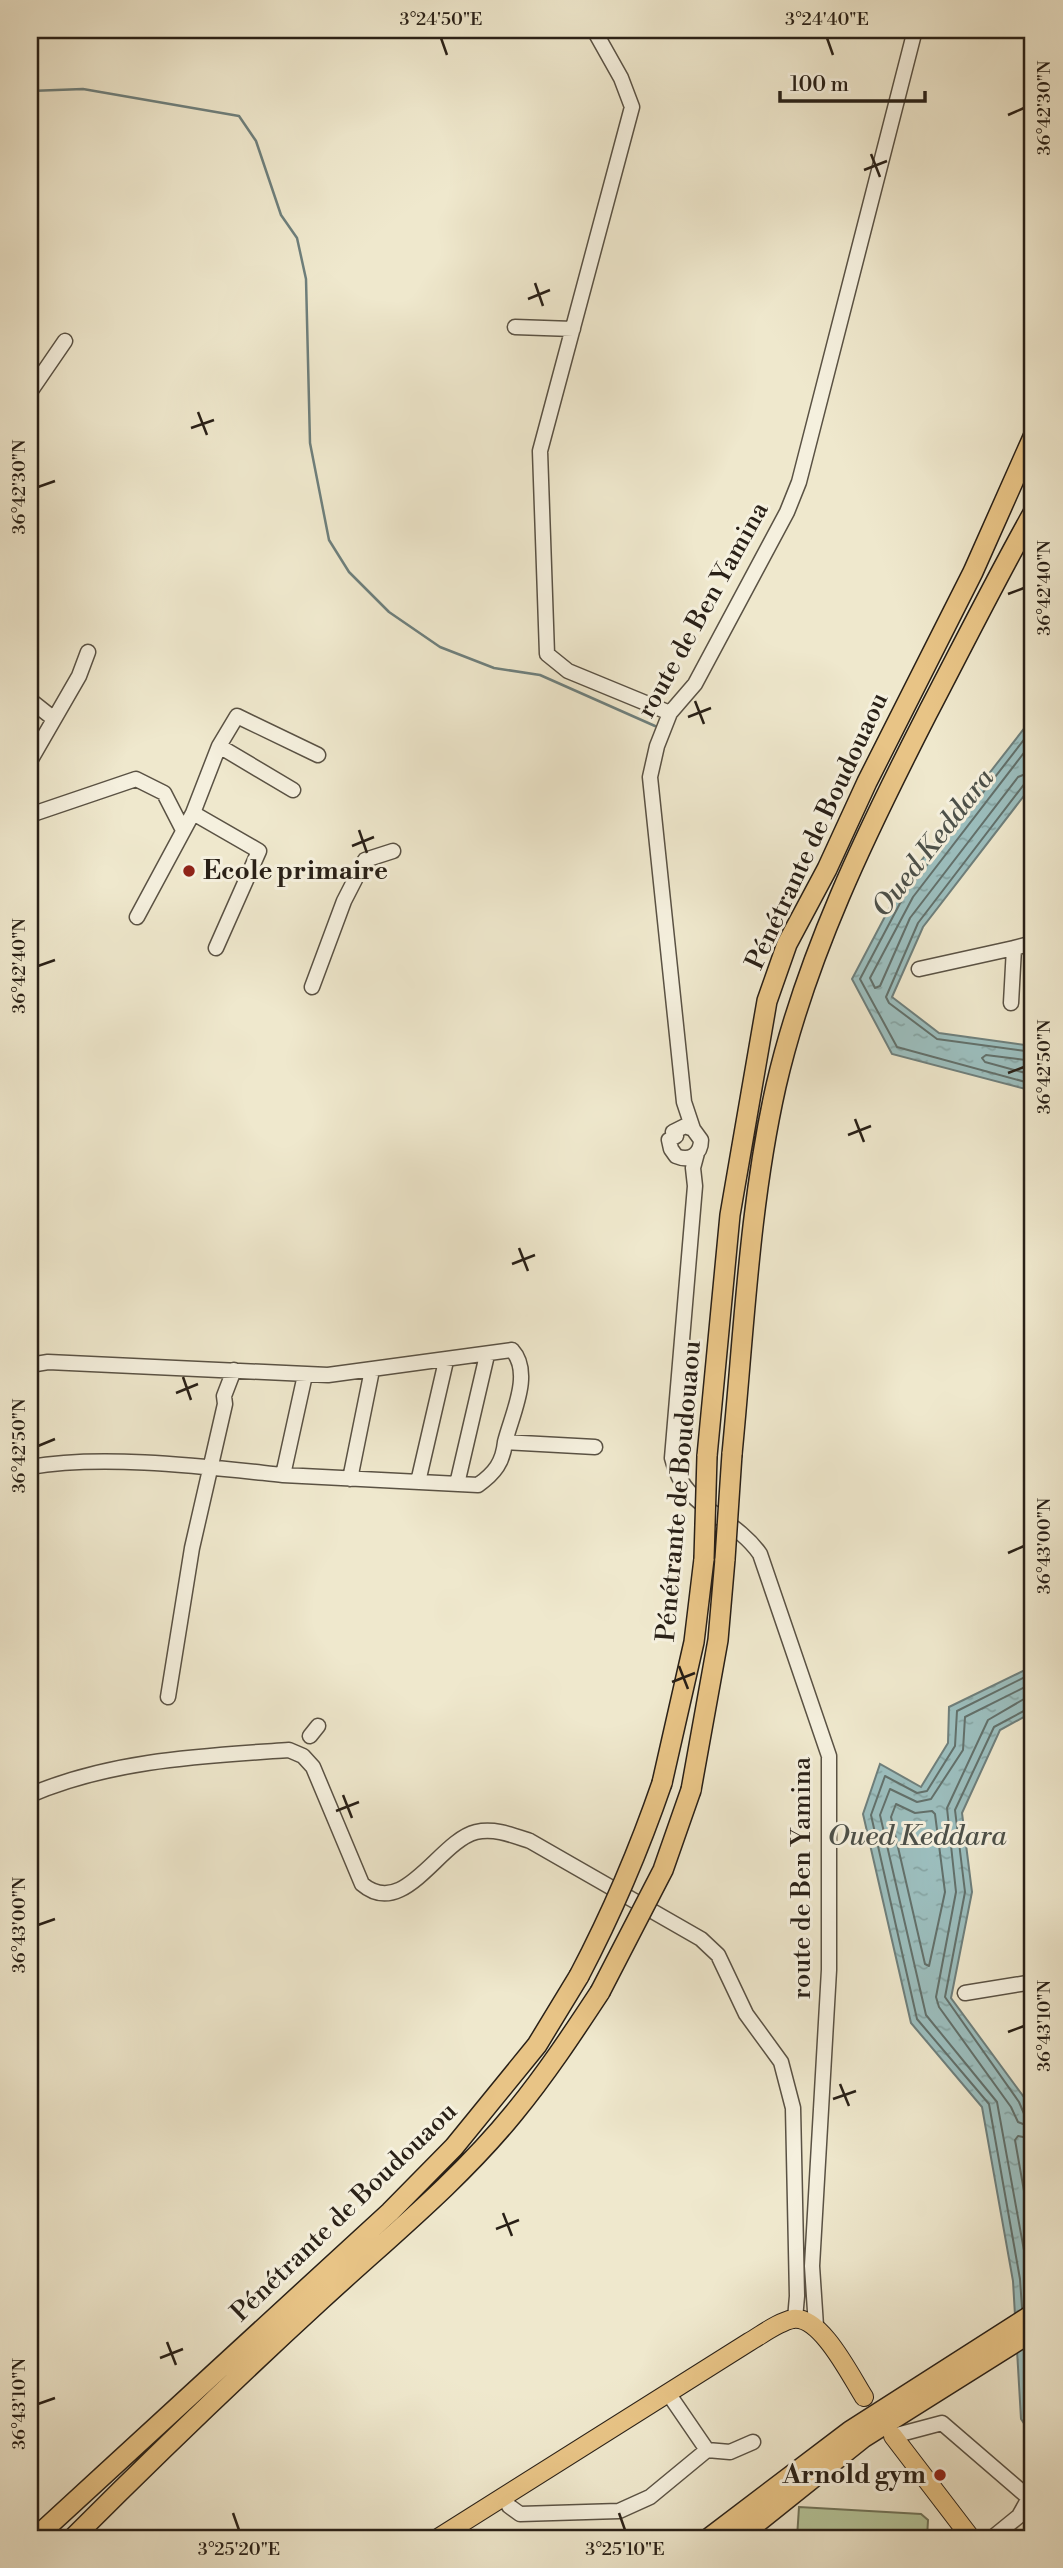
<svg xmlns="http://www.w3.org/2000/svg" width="1063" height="2568" font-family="'Libre Bodoni',serif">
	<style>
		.green { fill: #b5c69b; stroke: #6f7359; stroke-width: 2 }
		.water { fill: url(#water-ripples); stroke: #6e7f7c; stroke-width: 2 }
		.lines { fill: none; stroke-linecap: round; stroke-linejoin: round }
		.shore { stroke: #62706b; stroke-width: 2 }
		.stream { stroke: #6e7f7c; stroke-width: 2.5 }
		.minor-casing { stroke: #5a5244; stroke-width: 17 }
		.major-casing { stroke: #292017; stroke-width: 20 }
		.highway-casing { stroke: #292017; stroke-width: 22 }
		.minor { stroke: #f5f0de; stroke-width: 14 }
		.major { stroke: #e8c486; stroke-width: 18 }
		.highway { stroke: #e8c486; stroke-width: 19 }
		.highway-bridge-casing { stroke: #292017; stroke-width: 22; stroke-linecap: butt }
		.highway-bridge { stroke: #e8c486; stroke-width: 19 }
		.ticks { fill: none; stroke: #292017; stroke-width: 2.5 }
		.poi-dot { fill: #8f2418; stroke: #f5f0de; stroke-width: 2.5 }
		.labels { text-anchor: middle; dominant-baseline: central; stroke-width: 6; stroke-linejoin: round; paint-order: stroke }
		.street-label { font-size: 26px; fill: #292017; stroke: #f5f0de }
		.poi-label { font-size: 26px; font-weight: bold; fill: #292017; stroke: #f5f0de; text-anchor: start }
		.water-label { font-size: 28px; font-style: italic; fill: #4c5049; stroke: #f5f0de }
		.neatline { fill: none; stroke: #292017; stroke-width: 2.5 }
		.ticks-label { font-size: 18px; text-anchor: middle; fill: #292017 }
	</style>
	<defs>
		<pattern id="water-ripples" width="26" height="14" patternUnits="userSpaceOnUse" patternTransform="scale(1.75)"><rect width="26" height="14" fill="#9cbfbf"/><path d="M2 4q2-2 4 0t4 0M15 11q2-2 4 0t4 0" fill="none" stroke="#86a4a3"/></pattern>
	</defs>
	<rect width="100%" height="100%" fill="#efe8cd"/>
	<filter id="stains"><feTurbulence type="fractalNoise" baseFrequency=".00286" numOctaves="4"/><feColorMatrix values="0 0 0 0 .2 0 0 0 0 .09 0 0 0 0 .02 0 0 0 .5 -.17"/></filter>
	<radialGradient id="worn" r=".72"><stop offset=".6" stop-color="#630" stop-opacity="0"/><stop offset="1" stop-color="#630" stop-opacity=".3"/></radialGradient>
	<!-- green -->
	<path class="green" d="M799 2507 921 2514 928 2520 927 2538H797Z"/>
	<!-- water -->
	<path class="water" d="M1033 717V784L923 927 892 997 939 1033 1033 1046V1091L892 1054 852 979 900 888Z
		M1033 1666V1712L1000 1730 962 1813 972 1892 951 1998 1026 2100 1033 2122V2437L1021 2419 1013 2281 982 2107 911 2023 863 1814 880 1764 921 1787 948 1743 949 1707Z"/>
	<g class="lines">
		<!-- shore -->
		<path class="shore" d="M1033 728 906 892 860 979 897 1047 1033 1084
			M1033 741 913 897 870 978 875 988 880 986 910 918 1018 777 1033 771
			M1033 780 1025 783 918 923 886 997 889 1003 937 1039 1033 1052
			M1033 1061 986 1055 982 1058 985 1062 1033 1075
			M1033 1697 1024 1699 988 1720 947 1808 956 1892 936 1997 939 2007 1011 2107 1018 2122 1033 2128
			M1033 1706 994 1727 955 1810 965 1892 945 1997 1019 2102 1025 2116 1033 2120
			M896 1804 915 1813 932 1811 935 1814 945 1892 929 1966 925 1964 891 1817Z
			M1033 2139 1018 2136 1015 2140 1033 2242
			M1031 2303 1029 2278 997 2102 926 2015 880 1815 890 1789 917 1802 931 1799 963 1750 965 1717 1033 1683
			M1022 2308 1020 2279 989 2104 917 2019 871 1815 885 1776 917 1793 927 1791 955 1746 957 1711 1033 1673
			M1024 2350 1028 2416 1033 2424"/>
		<!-- stream -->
		<path class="stream" d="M30 91 83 89 239 116 256 141 281 215 297 238 306 279 310 443 329 540 349 572 389 612 440 647 494 668 540 675 655 726"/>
		<defs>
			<path id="minor" d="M594 30 621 78 632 107 540 451 547 654 568 671 670 713
				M515 327 573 329
				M30 392 65 341
				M30 700 54 719
				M219 746 293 790
				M30 761 79 676 88 652
				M193 813 259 851 216 948
				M30 815 136 779 164 793 183 830
				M137 917 193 813 219 746 237 716 318 755
				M919 969 1014 948
				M312 987 344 901 365 860 393 851
				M1011 1003 1014 948 1033 943
				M693 1129 685 1126 673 1132 676 1136 669 1140 671 1149 676 1156C690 1162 701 1154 701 1140L693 1129 684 1102 650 777 657 746 670 713 695 684 787 512 799 482 915 30
				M697 1153 693 1168 695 1186 672 1458C684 1510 733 1515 760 1554L829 1756V1970L812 2266 816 2326
				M30 1365 48 1362 328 1375 512 1350C533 1373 512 1414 505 1442L595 1447
				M305 1375 283 1475 478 1485C495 1473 503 1462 505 1442
				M30 1467C104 1454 207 1467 283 1475
				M350 1479 372 1370
				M418 1482 446 1361
				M457 1484 487 1355
				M168 1697 192 1548 225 1404 224 1396 234 1370
				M310 1736 318 1726
				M30 1795C111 1760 201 1756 289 1750L303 1756 313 1767 362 1884C404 1920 439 1841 476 1832 495 1828 512 1835 530 1841L701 1939 718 1955 746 2014 781 2062 793 2108 797 2296 795 2319
				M965 1993 1033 1982
				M668 2393 707 2450
				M893 2436 942 2423 1029 2498 1019 2516 992 2538
				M505 2497 509 2506 520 2514 619 2511 650 2497 707 2450 730 2452 753 2442"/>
			<path id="major" d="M893 2436 971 2538
				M438 2538 749 2342C763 2334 778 2322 793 2319 821 2315 851 2377 864 2397"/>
			<path id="highway" d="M732 1454C744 1332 749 1206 776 1086 806 956 866 833 927 714 962 647 996 579 1033 513
				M707 1456 730 1215 767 1001 787 944 827 869 867 782 973 572 1033 437
				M662 1783 694 1642 704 1559
				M691 1790 718 1640 725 1559
				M35 2538 390 2212 454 2147 537 2045 579 1976
				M73 2538C154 2457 236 2378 321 2300 386 2240 458 2182 514 2113 546 2074 573 2033 600 1992
				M709 2538 850 2431 1033 2314
				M738 2538 863 2438 1033 2331"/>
		</defs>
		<!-- minor casing -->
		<use href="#minor" class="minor-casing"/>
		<!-- major casing -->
		<use href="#major" class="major-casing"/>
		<!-- highway casing -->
		<use href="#highway" class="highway-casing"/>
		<!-- minor -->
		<use href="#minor" class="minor"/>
		<!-- major -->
		<use href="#major" class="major"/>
		<!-- highway -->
		<use href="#highway" class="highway"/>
		<defs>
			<path id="highway-bridge" d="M704 1559 707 1456
				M725 1559 732 1454
				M579 1976C612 1913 639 1850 662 1783
				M600 1992 663 1870 691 1790"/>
		</defs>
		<!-- highway-bridge casing -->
		<use href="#highway-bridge" class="highway-bridge-casing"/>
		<!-- highway-bridge -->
		<use href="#highway-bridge" class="highway-bridge"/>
	</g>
	<!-- ticks -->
	<path class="ticks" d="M441 38 447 55M827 38 833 55M1008 115 1024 108M871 154 880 177M864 170 887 161M535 283 543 306M528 299 550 290M198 412 207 435M191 428 214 420M38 487 55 481M1008 594 1024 588M695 701 704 724M688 717 711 708M359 830 367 853M352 846 374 837M38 966 55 960M1008 1073 1024 1067M855 1119 864 1142M848 1135 871 1126M519 1248 528 1271M512 1264 535 1255M183 1377 191 1400M176 1393 198 1384M38 1446 55 1439M1008 1553 1024 1546M679 1666 688 1689M672 1682 695 1673M343 1795 352 1818M336 1811 359 1802M38 1925 55 1919M1008 2032 1024 2026M840 2084 849 2106M833 2099 856 2091M503 2213 512 2236M496 2229 519 2220M167 2342 176 2365M160 2358 183 2349M38 2404 55 2398M233 2513 239 2530M619 2513 625 2530"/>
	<!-- markers -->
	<g class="poi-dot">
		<circle cx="189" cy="871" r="7"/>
		<circle cx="940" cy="2475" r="7"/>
	</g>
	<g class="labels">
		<!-- street labels -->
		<g class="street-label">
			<text transform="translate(703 610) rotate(-61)">route de Ben Yamina</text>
			<text transform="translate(817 831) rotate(-65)">Pénétrante de Boudouaou</text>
			<text transform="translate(679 1491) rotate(-85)">Pénétrante de Boudouaou</text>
			<text transform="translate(802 1878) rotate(-90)">route de Ben Yamina</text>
			<text transform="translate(344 2212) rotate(-44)">Pénétrante de Boudouaou</text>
		</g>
		<!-- poi labels -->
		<g class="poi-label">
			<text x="203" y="871">Ecole primaire</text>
			<text x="926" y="2475" text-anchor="end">Arnold gym</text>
		</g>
		<!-- water labels -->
		<g class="water-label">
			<text transform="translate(933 843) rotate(-52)">Oued Keddara</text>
			<text x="917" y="1836">Oued Keddara</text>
		</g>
	</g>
	<!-- margin -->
	<rect width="1063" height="2568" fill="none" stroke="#efe8cd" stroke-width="77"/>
	<!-- scale -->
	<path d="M780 91v10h145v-10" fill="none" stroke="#292017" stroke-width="3.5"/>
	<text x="790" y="91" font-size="21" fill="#292017" stroke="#f5f0de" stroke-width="5" paint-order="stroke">100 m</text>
	<rect x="38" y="38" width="986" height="2492" class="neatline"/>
	<g class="ticks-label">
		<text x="441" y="25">3°24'50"E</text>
		<text x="827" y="25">3°24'40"E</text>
		<text transform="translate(1044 108) rotate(-90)" y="6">36°42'30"N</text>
		<text transform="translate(19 487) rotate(-90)" y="6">36°42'30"N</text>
		<text transform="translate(1044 588) rotate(-90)" y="6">36°42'40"N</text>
		<text transform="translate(19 966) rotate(-90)" y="6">36°42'40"N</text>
		<text transform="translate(1044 1067) rotate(-90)" y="6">36°42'50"N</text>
		<text transform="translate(19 1446) rotate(-90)" y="6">36°42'50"N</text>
		<text transform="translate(1044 1546) rotate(-90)" y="6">36°43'00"N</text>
		<text transform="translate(19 1925) rotate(-90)" y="6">36°43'00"N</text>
		<text transform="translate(1044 2026) rotate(-90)" y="6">36°43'10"N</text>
		<text transform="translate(19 2404) rotate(-90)" y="6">36°43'10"N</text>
		<text x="239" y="2555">3°25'20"E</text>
		<text x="625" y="2555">3°25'10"E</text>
	</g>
	<rect width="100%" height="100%" filter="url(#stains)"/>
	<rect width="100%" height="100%" fill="url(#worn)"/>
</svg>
